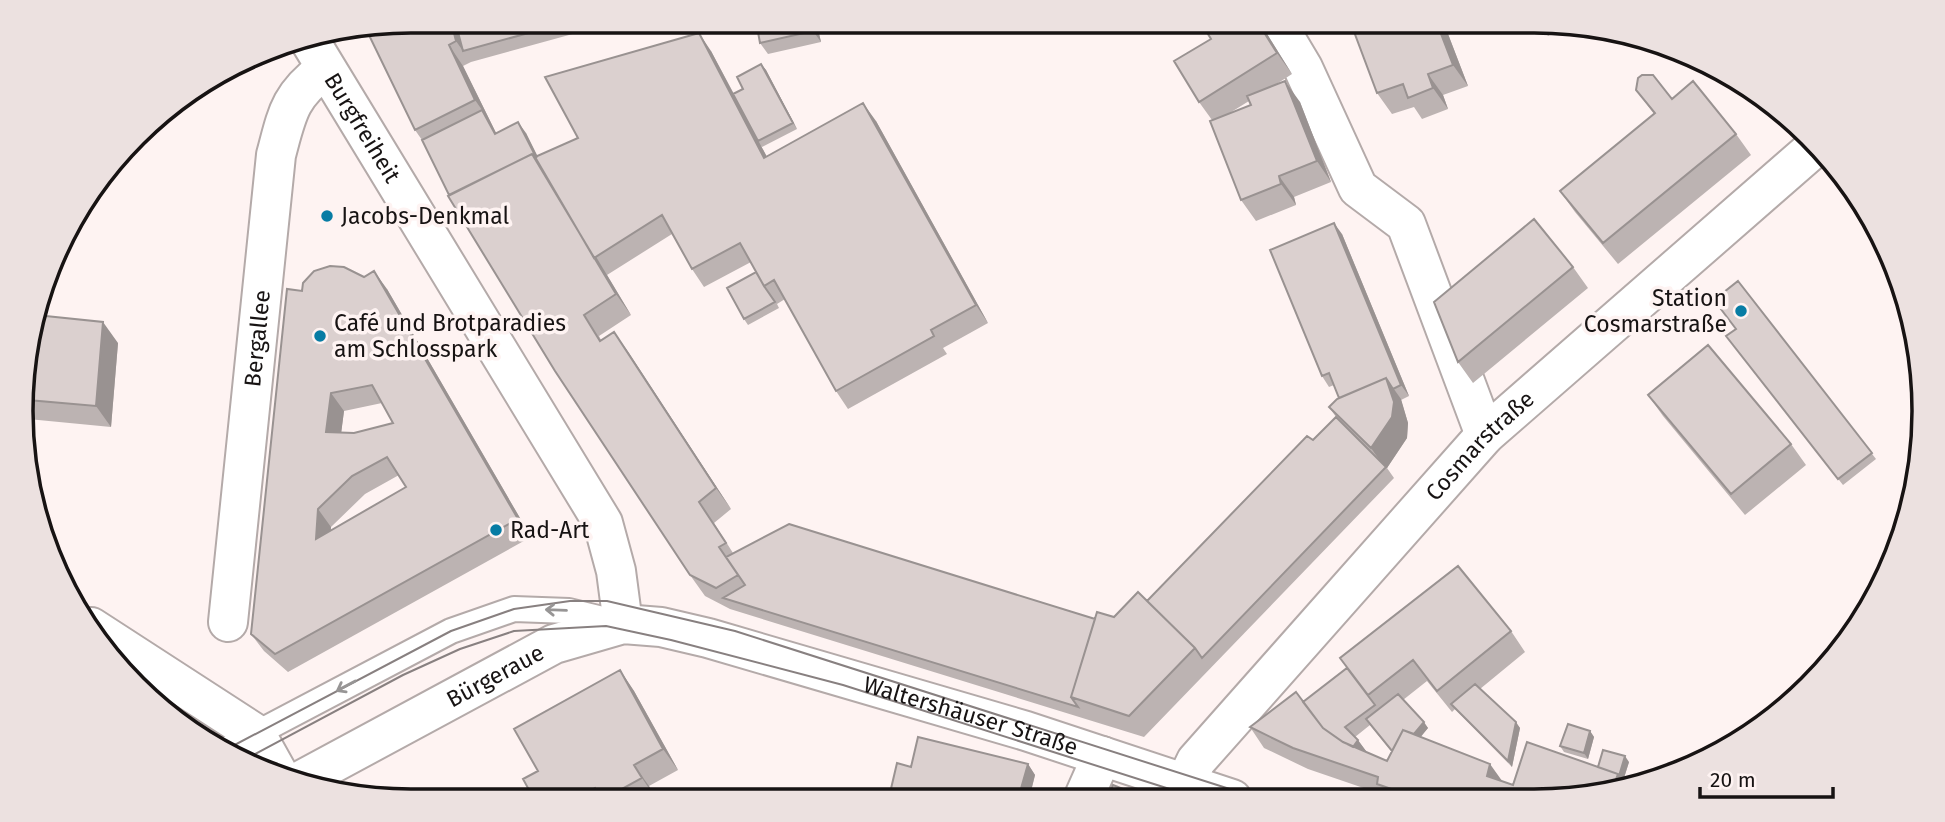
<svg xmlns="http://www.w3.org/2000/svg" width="1945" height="822" font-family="'Fira Sans',sans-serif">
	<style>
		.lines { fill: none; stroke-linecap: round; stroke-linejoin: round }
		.service-casing { stroke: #b4aaa9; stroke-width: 28 }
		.minor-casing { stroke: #b4aaa9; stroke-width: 42 }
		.tertiary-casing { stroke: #b4aaa9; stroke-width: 42 }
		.service { stroke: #fff; stroke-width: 24 }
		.minor { stroke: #fff; stroke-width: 38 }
		.tertiary { stroke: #fff; stroke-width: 38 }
		.tram { stroke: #888080; stroke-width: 2 }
		.wall { fill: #bcb3b2; fill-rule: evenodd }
		.shaded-wall { fill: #999291 }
		.building { fill: #dbd0cf; stroke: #999291; stroke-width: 2; fill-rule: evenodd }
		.oneway { stroke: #979595 }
		.poi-dot { fill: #077ca4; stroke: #fef3f2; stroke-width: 2.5 }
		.labels { text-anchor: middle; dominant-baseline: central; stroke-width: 7; stroke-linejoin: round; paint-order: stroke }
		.street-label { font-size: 23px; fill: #171313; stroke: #fef3f2 }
		.poi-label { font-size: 23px; fill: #171313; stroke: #fef3f2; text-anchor: start }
		.rim { fill: none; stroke: #171313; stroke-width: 3.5 }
	</style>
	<rect width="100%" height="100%" fill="#fef3f2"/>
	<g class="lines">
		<defs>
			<path id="service" d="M227 749 451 631 514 609 569 611 619 623"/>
			<g id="minor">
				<path d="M1275 21 1303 68 1358 188 1406 224 1485 435"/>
				<path id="s1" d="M308 38 603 523 616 571 623 624"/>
				<path id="s2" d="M228 622 276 155C287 114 289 96 324 70"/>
				<path d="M91 627 256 734 280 777"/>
				<path d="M1083 799 1102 756"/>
			</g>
			<g id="tertiary">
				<path id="s3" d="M298 782 554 644 623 624 661 627 708 638 1026 731 1232 799"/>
				<path id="s4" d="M1185 784 1196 761 1485 435 1814 148"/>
			</g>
		</defs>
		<!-- service casing -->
		<use href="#service" class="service-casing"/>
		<!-- minor casing -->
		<use href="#minor" class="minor-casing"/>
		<!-- tertiary casing -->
		<use href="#tertiary" class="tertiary-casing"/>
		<!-- service -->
		<use href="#service" class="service"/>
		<!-- minor -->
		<use href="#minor" class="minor"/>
		<!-- tertiary -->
		<use href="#tertiary" class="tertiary"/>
		<!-- tram -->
		<path class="tram" d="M227 749 451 631 514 609 570 601H607L735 631 1261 799
			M246 759 403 675 460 649 514 631 606 626 671 640 843 685 1201 799"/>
	</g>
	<!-- wall -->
	<path class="wall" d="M411 21H620L471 62 463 66 496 133H526L537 156 578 138 711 51 734 94 743 89 761 64 766 70 797 129 762 147 761 146 767 157 876 121 988 323 943 348 947 354 848 409 836 391 785 299 777 304 779 308 748 325 744 319 756 272 751 262 704 287 692 269 672 234 607 275 631 315 599 336 601 340 614 332 731 509 714 523 733 553 1095 619 1114 617 1147 601 1336 417 1329 407 1339 398 1334 385 1329 387 1322 376 1342 234 1409 396 1401 400 1408 423 1407 438 1387 468 1394 478 1144 737 730 609 705 596 690 575 449 195 422 140 415 130Z
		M756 21H816L821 42 768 54 760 43Z
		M929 21H941L932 24Z
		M1200 21H1259L1292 74 1275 85 1300 102 1331 182 1294 197 1296 205 1256 221 1241 200 1212 120 1199 102 1211 39ZM1249 101 1251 105 1228 114Z
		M1350 21H1443L1468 86 1443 95 1448 109 1422 119 1414 107 1392 114 1377 93Z
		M1538 22 1563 26 1548 36Z
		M1636 90 1672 99 1736 134 1751 155 1618 264 1575 212 1560 191 1654 114Z
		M1573 267 1588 288 1473 383 1458 362Z
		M1738 281 1876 459 1843 485 1730 341 1735 329Z
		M387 289 531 537 288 672 264 651 251 634 302 291ZM382 403 393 423 354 433H341L344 411ZM399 475 406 487 331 531V527L365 494Z
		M28 335 118 343 111 427 28 419Z
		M1648 395 1791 444 1806 465 1745 515 1663 416Z
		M1511 631 1525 652 1480 689 1520 728 1512 767 1455 709 1452 712 1427 681 1403 700 1428 728 1420 737 1502 781 1513 785 1629 762 1623 781 1585 798H1386L1384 795 1308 769 1264 748 1250 727 1303 702 1347 668ZM1370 725 1392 752 1387 761 1365 752 1366 751 1355 737Z
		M620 670 634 691 678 770 649 786 656 799 654 800 535 801 538 771Z
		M1590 731 1594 737 1588 759 1564 752 1560 746Z
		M1028 764 1035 775 1029 799 894 800 890 793 911 767Z"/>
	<!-- shaded-wall -->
	<path class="shaded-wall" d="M451 21H460L463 51 456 41Z
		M811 21H816L821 42 813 31Z
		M1257 21H1259L1292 74 1277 53Z
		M1436 21H1443L1468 86 1453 65Z
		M699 33 711 51 777 176 764 158Z
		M449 45 463 66 502 145 495 134 482 110 475 100Z
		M761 64 766 70 797 129 793 123Z
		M1428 74 1443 95 1448 109 1433 88Z
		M1285 81 1300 102 1331 182 1317 161Z
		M863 103 876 121 988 323 976 305Z
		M518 122 526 133 547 175 631 315 616 294 532 154Z
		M1279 176 1294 197 1296 205 1281 184Z
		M1334 223 1342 234 1409 396 1401 385Z
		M374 271 387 289 531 537 518 519Z
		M103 322 118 343 111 427 96 406Z
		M614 332 629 353 731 509 716 488Z
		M1386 378 1401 399 1408 423 1407 438 1387 468H1385L1371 448Z
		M331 393 344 411 339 450 326 432Z
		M318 509 331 527 328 557 316 539Z
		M620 670 634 691 678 770 663 749Z
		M1424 722 1428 728 1411 749 1406 743Z
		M1516 722 1520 728 1512 767 1508 761Z
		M1590 731 1594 737 1588 759 1584 753Z
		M1358 740 1366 751 1357 763 1350 752Z
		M1625 756 1629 762 1623 781 1627 786 1612 790Z
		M1028 764 1035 775 1029 799H1018Z
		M1490 764 1505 785 1487 776Z
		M634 765 649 786 656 799 642 778Z"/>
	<!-- building -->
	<path class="building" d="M411 21H451L456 41 449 45 475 100 415 130 366 29Z
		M455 21H572L463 51Z
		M756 21H811L813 31 760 43Z
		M1200 21H1257L1277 53 1199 102 1174 61 1211 39Z
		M1350 21H1436L1453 65 1428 74 1433 88 1408 98 1403 84 1377 93Z
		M699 33 764 158 863 103 976 305 931 330 934 336 836 391 774 280 764 286 740 243 692 269 662 215 594 258 535 157 578 138 545 77Z
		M761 64 793 123 758 141 733 94 743 89 737 77Z
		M1642 75H1653L1672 99 1693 81 1736 134 1603 243 1560 191 1655 113 1636 90 1638 78Z
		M1285 81 1317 161 1279 176 1281 184 1241 200 1210 121 1251 105 1247 96Z
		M482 110 495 134 518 122 536 157H535L532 154 449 195 422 140Z
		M532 154 616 294 584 315 600 341 614 332 716 488 699 502 726 543 719 547 738 575 716 588 690 575 555 371 448 196Z
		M1534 219 1573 267 1458 362 1434 302Z
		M1334 223 1401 385 1393 389 1386 378 1339 398 1329 373 1322 376 1270 250Z
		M330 266 344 267 364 277 374 271 518 519 275 654 251 634 287 289 302 291 303 283 314 271ZM372 385 393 423 354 433 326 432 331 393ZM387 457 406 487 316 539 318 509 352 476Z
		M756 272 764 286 775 302 744 319 727 288Z
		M1738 281 1872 453 1838 479 1726 336 1736 329 1714 300Z
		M36 315 103 322 96 406 28 400V335Z
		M1708 345 1791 444 1731 494 1648 395Z
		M1386 378 1394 402 1392 417 1371 448 1329 407 1337 399Z
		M1336 417 1386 467 1202 658 1195 648 1147 601 1307 436 1313 440Z
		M789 524 1095 619 1071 697 1078 707 723 598 745 585 726 557Z
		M1458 566 1511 631 1437 691 1413 660 1368 695 1340 658Z
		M1138 592 1195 648 1129 716 1071 697 1097 612 1114 617Z
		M1347 668 1375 705 1345 727 1358 740 1353 747 1343 742 1323 728 1303 702Z
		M620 670 663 749 634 765 642 778 602 800 595 788 582 795 585 801H535L523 779 538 771 514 729Z
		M1475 684 1516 722 1508 761 1451 704Z
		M1296 692 1323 728 1343 742 1387 761 1403 730 1490 764 1487 776 1513 785 1527 742 1618 774 1612 790 1585 798H1417L1377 784 1378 777 1293 748 1250 727Z
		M1398 694 1424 722 1414 734 1403 730 1392 751 1366 719Z
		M1568 724 1590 731 1584 753 1560 746Z
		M918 737 1028 764 1018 799 904 800V795L890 793 897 763 911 767Z
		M1603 750 1625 756 1619 776 1618 774 1598 767Z
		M1113 785 1148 799H1107Z"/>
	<!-- one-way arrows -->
	<defs><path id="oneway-shaft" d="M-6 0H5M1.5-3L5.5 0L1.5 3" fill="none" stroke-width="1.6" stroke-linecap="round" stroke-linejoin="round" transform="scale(1.75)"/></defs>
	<g class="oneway">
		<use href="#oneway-shaft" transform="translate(556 610) rotate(-178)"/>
		<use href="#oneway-shaft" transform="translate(346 686) rotate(152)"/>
	</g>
	<!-- markers -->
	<g class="poi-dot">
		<circle cx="327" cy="216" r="7"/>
		<circle cx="1741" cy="311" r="7"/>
		<circle cx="320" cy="336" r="7"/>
		<circle cx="496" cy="530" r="7"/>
	</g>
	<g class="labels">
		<!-- street labels -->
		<g class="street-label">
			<text stroke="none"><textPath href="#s1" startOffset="105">Burgfreiheit</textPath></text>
			<text stroke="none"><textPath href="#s2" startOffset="285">Bergallee</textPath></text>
			<text stroke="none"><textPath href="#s4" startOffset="450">Cosmarstraße</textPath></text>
			<text stroke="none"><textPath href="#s3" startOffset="224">Bürgeraue</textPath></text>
			<text stroke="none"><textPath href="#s3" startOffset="723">Waltershäuser Straße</textPath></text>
		</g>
		<!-- poi labels -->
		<g class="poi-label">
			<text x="341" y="216">Jacobs-Denkmal</text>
			<text x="1727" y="298" text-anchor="end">Station<tspan x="1727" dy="26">Cosmarstraße</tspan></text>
			<text x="334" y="323">Café und Brotparadies<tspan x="334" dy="26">am Schlosspark</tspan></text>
			<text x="510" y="530">Rad-Art</text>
		</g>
	</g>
	<!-- crop -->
	<path d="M0 0H1945V822H0ZM411 33H1534A378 378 0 0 1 1912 411V411A378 378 0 0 1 1534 789H411A378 378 0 0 1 33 411V411A378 378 0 0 1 411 33Z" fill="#ece1e0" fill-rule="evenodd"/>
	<path class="rim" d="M411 33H1534A378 378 0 0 1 1912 411V411A378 378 0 0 1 1534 789H411A378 378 0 0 1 33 411V411A378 378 0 0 1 411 33Z"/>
	<!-- scale -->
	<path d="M1700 787v10h133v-10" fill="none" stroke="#171313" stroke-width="3.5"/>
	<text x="1710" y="787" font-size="21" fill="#171313" stroke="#fef3f2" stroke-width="5" paint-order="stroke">20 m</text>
</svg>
